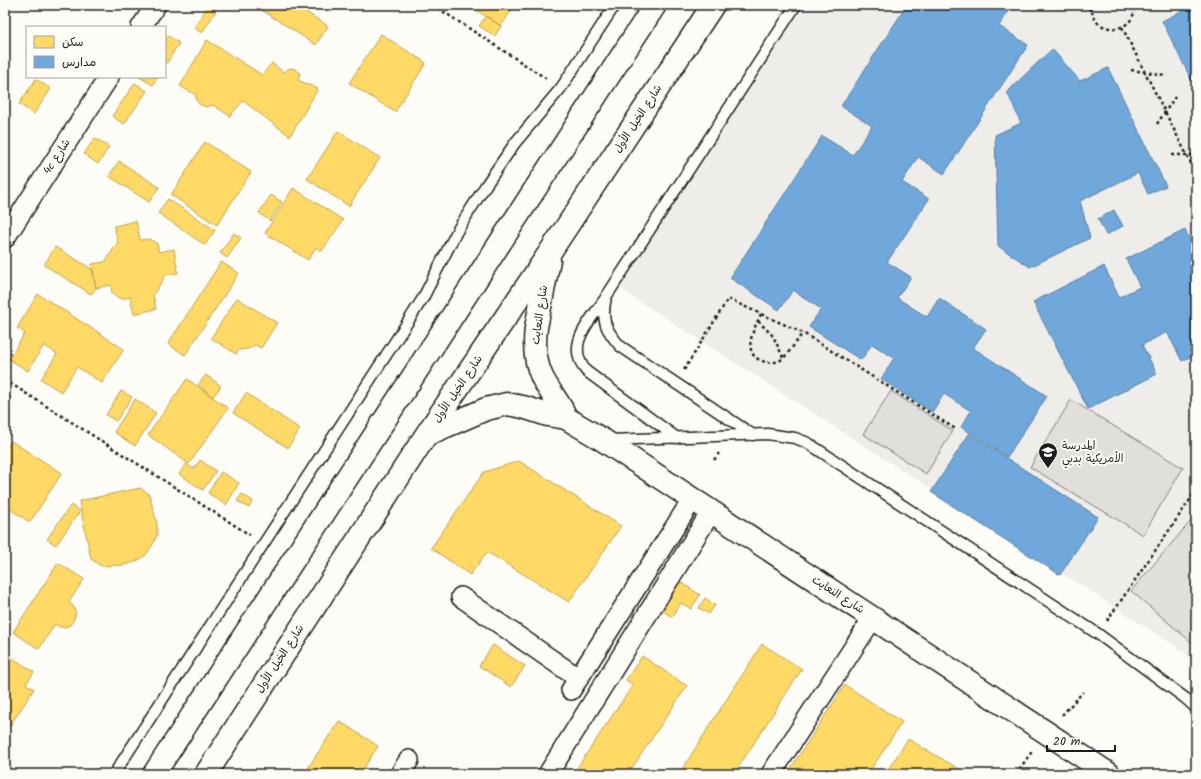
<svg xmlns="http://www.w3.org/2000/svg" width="1201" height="779" font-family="Kalam,'Playpen Sans Arabic',sans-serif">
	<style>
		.built { fill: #eeede9 }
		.green { fill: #e0dfdb; stroke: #7e7e7c }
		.homes { fill: #ffd966; stroke: #bba050 }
		.schools { fill: #6fa8dc; stroke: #567ea2 }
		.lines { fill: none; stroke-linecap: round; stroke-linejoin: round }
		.lane-casing { stroke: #1c1c1c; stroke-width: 13 }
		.street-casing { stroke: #1c1c1c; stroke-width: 22 }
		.secondary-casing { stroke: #1c1c1c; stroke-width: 25 }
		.path { stroke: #1c1c1c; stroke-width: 2.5; stroke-dasharray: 3 3; stroke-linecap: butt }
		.lane { stroke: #fdfcf7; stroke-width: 10 }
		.street { stroke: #fdfcf7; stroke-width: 19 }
		.secondary { stroke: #fdfcf7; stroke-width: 22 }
		.labels { text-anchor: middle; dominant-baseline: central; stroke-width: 4; stroke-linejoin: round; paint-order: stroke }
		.street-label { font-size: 11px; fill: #1c1c1c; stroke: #fdfcf7 }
		.poi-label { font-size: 11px; fill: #1c1c1c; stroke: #fdfcf7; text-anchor: start }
	</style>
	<rect width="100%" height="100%" fill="#fdfcf7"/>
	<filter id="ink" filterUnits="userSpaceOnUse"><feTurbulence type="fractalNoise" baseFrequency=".025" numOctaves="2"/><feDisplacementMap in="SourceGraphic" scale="8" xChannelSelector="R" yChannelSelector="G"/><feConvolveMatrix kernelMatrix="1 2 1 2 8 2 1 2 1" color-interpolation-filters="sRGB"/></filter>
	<g filter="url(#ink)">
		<!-- built -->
		<path class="built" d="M794 5H1196V664L1183 651 616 286Z"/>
		<!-- green -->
		<path class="green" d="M891 391 953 431 926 474 863 434Z
			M1071 400 1183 468 1143 535 1030 467Z
			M1196 515V646L1131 591Z"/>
		<!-- homes -->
		<path class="homes" d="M254 5H295L328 26 316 45Z
			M468 5H515L501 26Z
			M208 6 216 11 202 33 194 28Z
			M486 16 501 26 495 36 479 26Z
			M165 34 179 43 167 63 165 62Z
			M381 34 426 63 395 112 349 83Z
			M207 40 262 75 272 63 283 72 290 68 295 69 300 73 298 80 318 89 290 136 243 101 230 116 213 105 206 107 199 104 196 100V95L180 86Z
			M139 77H158L153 85Z
			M36 79 51 89 34 114 19 104Z
			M135 83 147 91 124 124 112 116Z
			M338 131 380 158 349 206 307 179Z
			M95 138 109 147 98 164 84 154Z
			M205 142 251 172 217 225 171 195Z
			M119 161 159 187 149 202 109 176Z
			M293 188 343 220 322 251 316 247 308 260 265 233Z
			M271 195 282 202 270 221 259 213Z
			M168 199 215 230 205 245 158 213Z
			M136 221 140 240 150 239 157 244 159 252 174 249 178 273 166 275 153 295 156 309 134 314 130 297 121 299 112 294 111 285 96 288 92 264 105 262 118 242 114 226Z
			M234 233 241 238 227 258 220 253Z
			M55 247 92 269 96 288 91 294 44 265Z
			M221 262 239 273 185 355 168 344Z
			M38 294 124 349 102 383 77 367 61 392 41 379 57 354 44 345 28 371 9 359 25 333 17 328Z
			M237 298 277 323 261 348 255 345 248 349 239 350 236 354 211 338Z
			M206 375 221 386 213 397 198 385Z
			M187 379 228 408 189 464 148 435Z
			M121 391 132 397 116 421 106 415Z
			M5 393 11 397 5 406Z
			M246 393 300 429 288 448 233 413Z
			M135 399 156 413 135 446 114 432Z
			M11 441 62 473 30 522 5 506V451Z
			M200 460 216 471 203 490 179 474 186 464 194 469Z
			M519 461 621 526 569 602 487 552 470 575 431 548 484 472Z
			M221 472 239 483 226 505 208 493Z
			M140 488 149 494 157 523V535L152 546 145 556 135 562 124 565 101 566 91 559 79 501Z
			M242 494 253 501 249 508 237 501Z
			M71 505 80 511 56 545 47 539Z
			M58 563 84 579 69 602 73 606 76 613 73 621 70 625 65 627H60L55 624 39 649 13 632Z
			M679 581 700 595 691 609 681 603 672 617 660 609Z
			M705 598 715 605 709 614 699 608Z
			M762 644 802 669 734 774H679Z
			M493 645 525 666 511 687 479 666Z
			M642 656 687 686 628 774H573L633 685 626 680Z
			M11 657 34 672 26 684 34 689 5 733V666Z
			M845 685 902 722 868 774H787Z
			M339 721 378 746 360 774H304Z
			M908 739 966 773V774H885Z"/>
		<!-- schools -->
		<path class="schools" d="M907 5H1012L999 26 1028 45 944 174 918 157 902 182 929 199 887 262 911 277 897 298 927 317 939 298 986 329 973 348 1047 396 1007 457 961 427 971 411 944 394 932 412 881 379 894 358 872 344 861 360 809 327 821 309 793 290 779 310 730 278 822 136 853 155 872 126 841 106Z
			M1194 5H1196V89L1162 21Z
			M1052 49 1080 81 1108 68 1166 186 1148 194 1138 173 1080 201 1090 238 1030 267 998 246 995 135 1021 123 1007 92Z
			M1114 210 1123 226 1106 235 1098 219Z
			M1185 230 1196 251V354L1182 361 1167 332 1142 345 1157 374 1088 409 1033 302 1104 266 1119 297 1140 287 1126 259Z
			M969 434 1098 517 1060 575 931 492Z"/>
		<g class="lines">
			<defs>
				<path id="lane" d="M604 300C589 323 565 344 586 371L677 438
					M753 435 620 346C605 329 601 320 606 297L796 5
					M610 440 767 434 795 438 808 443 1098 634 1185 698 1196 708
					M114 774 409 320 423 298 457 231 486 185 515 143 561 88 615 5"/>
				<path id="street" d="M141 27 156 5
					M5 238 109 77
					M461 597 578 678
					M571 690 692 500
					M400 774 409 760
					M548 774 711 512
					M771 774 873 618"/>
				<path id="secondary" d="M549 260 536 328C534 345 535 362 542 377 549 392 560 402 566 418
					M426 435 486 409 507 404 523 407 548 415 566 418 603 440 1109 774
					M154 774 655 5
					M206 774 426 435 550 252 713 5"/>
			</defs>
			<!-- lane casing -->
			<use href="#lane" class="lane-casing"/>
			<!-- street casing -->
			<use href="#street" class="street-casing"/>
			<!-- secondary casing -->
			<use href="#secondary" class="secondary-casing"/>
			<!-- path -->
			<path class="path" d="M433 5 547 79
				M1084 5 1091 10
				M1092 5C1088 36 1138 36 1134 5
				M1122 27 1196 173
				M1131 70 1165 75
				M1157 124 1175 97
				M1172 155H1196
				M761 314C755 327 741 351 760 360 766 363 773 363 779 361 787 357 797 340 803 333
				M758 321 773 336 783 357
				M684 370 728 299 803 333 957 430
				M5 380 250 535
				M714 460 719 453
				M1107 621 1196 491
				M1062 715 1083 692
				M1016 774 1033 750"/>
			<!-- lane -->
			<use href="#lane" class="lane"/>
			<!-- street -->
			<use href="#street" class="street"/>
			<!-- secondary -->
			<use href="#secondary" class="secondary"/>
		</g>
	</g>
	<!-- icons -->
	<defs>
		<symbol id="school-pin" viewBox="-11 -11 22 30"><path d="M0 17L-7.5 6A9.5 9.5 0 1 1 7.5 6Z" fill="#1c1c1c" stroke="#fdfcf7"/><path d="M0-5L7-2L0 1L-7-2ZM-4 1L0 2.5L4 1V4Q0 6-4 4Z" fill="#fff"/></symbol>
	</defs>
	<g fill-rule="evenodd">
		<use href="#school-pin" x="1037" y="441" width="22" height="30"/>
	</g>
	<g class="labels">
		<!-- street labels -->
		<g class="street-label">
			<text transform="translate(638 119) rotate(-57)">شارع الخيل الأول</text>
			<text transform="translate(57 157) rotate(-57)">4c شارع</text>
			<text transform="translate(540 315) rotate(-82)">شارع النعايت</text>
			<text transform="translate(458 389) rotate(-56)">شارع الخيل الأول</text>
			<text transform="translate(838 595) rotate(33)">شارع النعايت</text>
			<text transform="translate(280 659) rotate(-57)">شارع الخيل الأول</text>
		</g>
		<!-- poi labels -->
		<g class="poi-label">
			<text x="1062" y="446">المدرسة<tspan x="1062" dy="13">الأمريكية بدبي</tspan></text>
		</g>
	</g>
	<!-- margin -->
	<rect width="1201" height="779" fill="none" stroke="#fdfcf7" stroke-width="20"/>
	<rect x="10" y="10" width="1181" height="759" fill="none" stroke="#1c1c1c" stroke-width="1.5" filter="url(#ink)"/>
	<!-- legend -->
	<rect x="26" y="26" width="140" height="52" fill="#fdfcf7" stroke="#a3a29f"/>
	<rect x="34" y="36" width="20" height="12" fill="#ffd966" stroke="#a3a29f"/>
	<text x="62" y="46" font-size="12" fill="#1c1c1c">سكن</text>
	<rect x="34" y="56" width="20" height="12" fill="#6fa8dc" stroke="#a3a29f"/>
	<text x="62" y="66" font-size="12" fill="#1c1c1c">مدارس</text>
	<!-- scale -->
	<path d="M1047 745v6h68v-6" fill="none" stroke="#1c1c1c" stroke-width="2"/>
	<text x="1053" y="745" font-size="12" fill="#1c1c1c" stroke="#fdfcf7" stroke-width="3" paint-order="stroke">20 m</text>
</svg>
